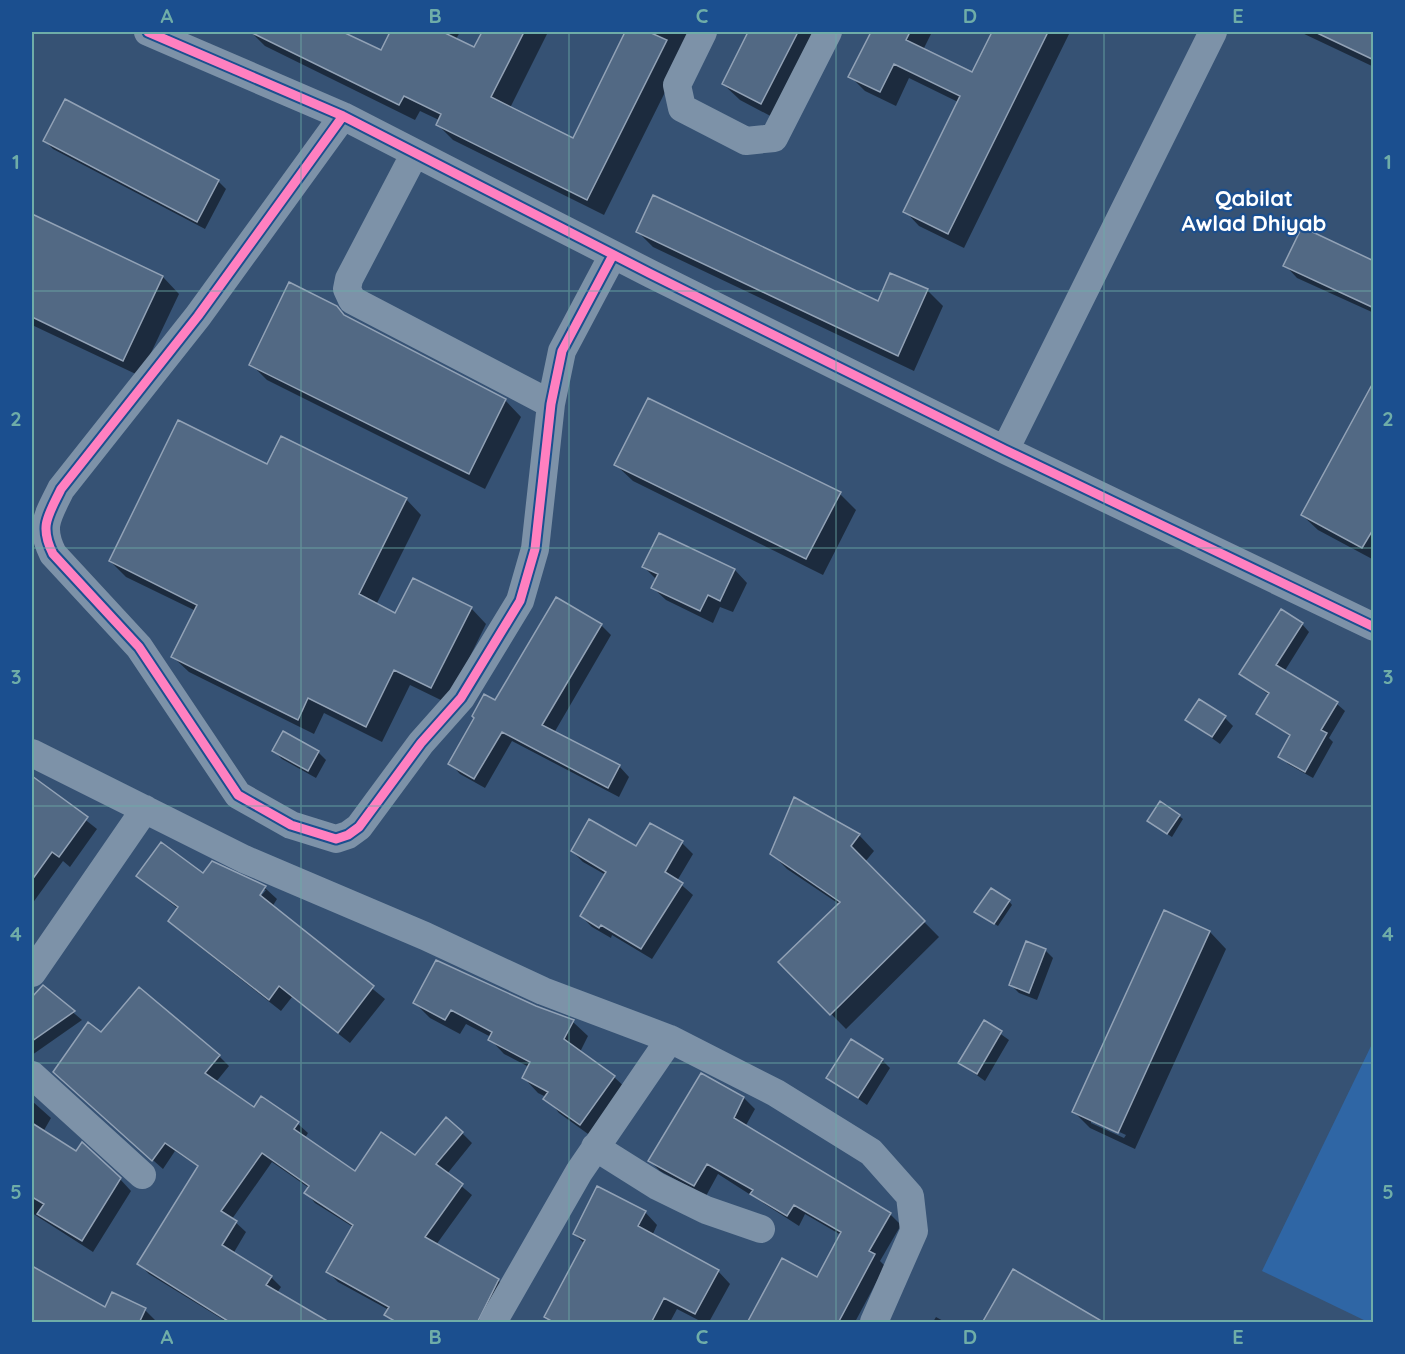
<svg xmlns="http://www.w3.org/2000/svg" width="1405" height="1354" font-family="Quicksand,sans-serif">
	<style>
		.green { fill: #2f66a5 }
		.shadow { fill: #0007; fill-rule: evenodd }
		.building { fill: #526984; stroke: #92a2b6; stroke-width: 1.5 }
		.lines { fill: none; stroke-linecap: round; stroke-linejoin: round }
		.minor { stroke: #7d92a8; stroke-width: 28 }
		.cycleway-casing { stroke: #1b4f8f; stroke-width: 13 }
		.cycleway { stroke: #ff80c0; stroke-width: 9 }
		.grid { fill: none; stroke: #6fada8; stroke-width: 1.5; stroke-opacity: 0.55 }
		.labels { text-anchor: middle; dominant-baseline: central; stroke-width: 4.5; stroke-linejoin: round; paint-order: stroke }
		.district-label { font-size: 22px; font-weight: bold; fill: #fff; stroke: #1b4f8f }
		.neatline { fill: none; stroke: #6fada8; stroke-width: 2 }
		.grid-label { font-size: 20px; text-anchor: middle; font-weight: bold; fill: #6fada8 }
	</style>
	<rect width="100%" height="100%" fill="#365274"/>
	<!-- green -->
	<path class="green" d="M1373 1042 1374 1322H1368L1262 1271Z"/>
	<!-- shadow -->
	<path class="shadow" d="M251 32H339L381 52 392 32H460L456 39 475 49 484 32H548L510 108 574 140 627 32H688L682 58 604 215 453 140 437 124 439 120 420 111 415 120 265 46Z
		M750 32H822L778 120 740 100 723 84Z
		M872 32H932L923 50 972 74 993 32H1070L964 248 919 226 905 211 958 102 909 78 896 106 865 91 850 76Z
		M1300 32H1374V67Z
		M45 141 218 181 226 189 205 229 53 149Z
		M32 215 163 277 179 294 140 376 32 325Z
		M638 232 879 303 927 290 943 306 914 371 653 247Z
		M1374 263V313L1297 278 1285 265Z
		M345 317 505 400 521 417 485 489 267 380 251 364Z
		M1374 384V560L1318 530 1302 515Z
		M616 465 840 494 856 510 823 575 633 481Z
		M268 466 406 499 421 515 376 605 396 615 471 608 486 624 447 703 410 685 382 742 324 713 314 734 189 672 173 657 196 611 126 577 110 561Z
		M659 535 735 570 747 583 733 612 720 607 713 623 666 600 653 588 657 580 644 567Z
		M1302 624 1309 632 1284 672 1337 704 1345 711 1329 738 1333 742 1313 778 1288 764 1280 756 1291 737 1258 714 1269 695 1241 674Z
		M601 625 611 635 554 733 619 766 629 777 619 797 512 741 485 788 460 774 450 763 495 702Z
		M1225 718 1233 726 1220 744 1187 720Z
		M274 751 318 752 326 760 316 778 282 759Z
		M35 780 97 829 70 867 63 861 32 904V785Z
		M1179 816 1183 819 1172 837 1152 824Z
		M859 835 874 851 865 862 939 937 846 1029 780 962 839 904 787 869 771 853Z
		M682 843 693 854 677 881 693 895 652 959 612 935 611 938 592 927 581 916 606 875 583 862 572 851Z
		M212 863 265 888 277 899 272 907 385 999 350 1043 292 997 281 1011 181 932 170 920 178 909 138 876 204 875ZM262 890H266L256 902Z
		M1009 901 1012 905 998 926 976 912Z
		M1210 932 1226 949 1135 1149 1090 1128 1074 1112ZM1091 1119 1126 1135 1124 1138 1091 1123Z
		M1045 950 1053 958 1037 1000 1019 993 1011 985Z
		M43 987 82 1020 32 1055V1000Z
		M415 1003 535 1007 573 1022 588 1036 580 1052 614 1077 629 1091 595 1139 559 1113 546 1097 538 1093 524 1078 529 1067 504 1054 490 1039 491 1037 466 1024 460 1034 430 1018Z
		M984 1022 1009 1040 985 1081 960 1063Z
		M101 1034 219 1056 229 1066 216 1082 254 1109 298 1124 308 1133 305 1138 355 1173 415 1157 462 1133 472 1143 447 1174 472 1195 436 1245 498 1280 508 1290 489 1322H394L386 1315 389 1310 338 1282 328 1272 353 1227 315 1203 306 1193 309 1188 272 1162 232 1219 246 1232 233 1254 271 1277 281 1287 277 1293 327 1322H227L149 1274 139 1264 199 1167 175 1151 163 1169 65 1082Z
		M882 1060 890 1068 867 1105 828 1078Z
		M702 1075 744 1098 755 1109 745 1127 890 1214 901 1225 880 1261 885 1266 855 1322H749L818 1279 841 1235 805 1214 799 1226 718 1174 706 1196 660 1171 649 1160Z
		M32 1101 51 1118 43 1132 120 1179 131 1191 93 1252 32 1213Z
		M645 1212 657 1225 652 1236 718 1271 730 1284 709 1322H702L677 1309 670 1322H552L546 1316 585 1244 574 1234Z
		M32 1267 106 1309 145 1310 155 1320 154 1322H32Z
		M936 1317 945 1322H933Z"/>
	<!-- building -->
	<path class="building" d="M250 32H343L381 50 390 32H443L474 47 482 32H524L491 97 573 138 625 32H649L667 40 587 200 436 125 441 114 404 96 399 105Z
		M748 32H798L761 104 722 84Z
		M871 32H910L906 40 972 72 992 32H1048L948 234 903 212 960 96 894 64 880 92 848 77Z
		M1315 32H1374V60Z
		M65 99 219 180 197 222 43 141Z
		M653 195 878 301 890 273 928 289 898 356 636 232Z
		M32 214 163 276 123 361 32 317Z
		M1302 227 1374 261V308L1283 266Z
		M289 282 337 306 344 315 506 399 469 474 249 365Z
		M1374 381V528L1362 548 1301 515Z
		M648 398 841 492 806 559 614 465Z
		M178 420 267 464 281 436 407 498 359 594 395 613 413 578 472 607 431 688 394 670 366 727 308 698 298 720 171 657 197 605 109 561Z
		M659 533 735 569 720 601 708 595 700 611 651 588 658 574 642 567Z
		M556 597 602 624 542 725 620 765 608 788 502 732 474 779 448 764 474 718 472 716 484 694 495 700Z
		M1281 609 1303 623 1276 665 1338 702 1321 730 1327 733 1305 772 1278 757 1290 735 1256 714 1269 693 1239 674Z
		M1199 699 1226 716 1212 737 1185 720Z
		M283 731 319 751 308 771 272 751Z
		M32 776 88 817 59 857 52 852 32 880Z
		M794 797 860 834 851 846 925 921 830 1015 778 962 840 902 770 854Z
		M1160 801 1180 815 1167 834 1147 821Z
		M589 819 636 846 650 823 683 841 665 872 683 883 641 949 601 925 599 928 580 916 606 872 571 851Z
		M161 842 203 873 212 861 266 886 260 895 374 986 338 1033 279 986 269 1000 168 921 178 907 136 876Z
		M991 888 1010 900 994 924 974 912Z
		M1164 910 1210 931 1118 1133 1072 1112Z
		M1026 941 1046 949 1029 993 1009 985Z
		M436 960 536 1006 574 1020 564 1039 615 1076 580 1125 543 1099 548 1092 522 1078 530 1062 488 1040 492 1032 451 1010 445 1020 413 1003Z
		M43 985 75 1011 32 1041V997Z
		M139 987 220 1055 205 1073 254 1107 261 1096 299 1122 294 1129 355 1171 381 1132 415 1155 446 1117 463 1132 436 1164 463 1184 425 1237 499 1279 477 1323H398L384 1315 389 1307 326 1272 353 1225 304 1193 309 1186 262 1153 221 1211 237 1221 222 1245 272 1276 266 1285 331 1323H231L137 1264 198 1166 165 1143 152 1161 53 1072 88 1022 101 1032Z
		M984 1020 1002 1031 977 1074 958 1063Z
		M851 1039 883 1059 858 1098 826 1078Z
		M701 1073 744 1097 734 1118 891 1213 869 1251 875 1254 838 1323H747L782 1258 817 1277 841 1232 794 1205 787 1216 750 1194 753 1190 707 1164 694 1186 648 1161Z
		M32 1123 76 1151 82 1142 121 1178 82 1241 37 1214 44 1204 32 1197Z
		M597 1186 646 1211 638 1226 719 1270 695 1314 664 1298 651 1323H555L544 1317 585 1240 573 1234Z
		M32 1266 105 1307 112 1292 146 1308 139 1323H32Z
		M1013 1269 1105 1323H982Z"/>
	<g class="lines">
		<!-- minor -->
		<path class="minor" d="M148 32 343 116 651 274 1005 450 1374 627
			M703 32 677 85 682 108 746 141 774 138 828 32
			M343 116 198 316 61 489C48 516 39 526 53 554L139 647 238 795 291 825 336 839 348 835 359 827 421 743 461 698 520 601 535 549 551 404 562 351 613 255
			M415 153 349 279 347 289 352 300 551 404
			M1005 450 1213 32
			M32 753 244 859 425 936 543 991 670 1039 776 1093 871 1152 910 1196 914 1231 874 1322
			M32 973 145 809
			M32 1075 142 1175
			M595 1147 657 1186 706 1210 761 1229
			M493 1322 579 1172 670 1039"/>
		<defs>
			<path id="cycleway" d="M148 32 343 116 651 274 1005 450 1374 627
				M343 116 198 316 61 489C48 516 39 526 53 554L139 647 238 795 291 825 336 839 348 835 359 827 421 743 461 698 520 601 535 549 551 404 562 351 613 255"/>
		</defs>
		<!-- cycleway casing -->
		<use href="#cycleway" class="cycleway-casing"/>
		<!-- cycleway -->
		<use href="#cycleway" class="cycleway"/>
	</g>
	<!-- grid -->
	<path class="grid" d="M301 32V1322M569 32V1322M836 32V1322M1104 32V1322M32 291H1374M32 548H1374M32 806H1374M32 1063H1374"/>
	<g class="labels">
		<!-- district labels -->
		<g class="district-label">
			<text x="1254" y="198">Qabilat<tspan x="1254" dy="25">Awlad Dhiyab</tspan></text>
		</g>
	</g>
	<!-- border -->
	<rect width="1405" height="1354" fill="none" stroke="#1b4f8f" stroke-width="66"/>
	<rect x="33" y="33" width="1339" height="1288" class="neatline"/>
	<g class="grid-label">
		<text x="167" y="23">A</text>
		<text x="435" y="23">B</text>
		<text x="702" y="23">C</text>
		<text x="970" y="23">D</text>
		<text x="1238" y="23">E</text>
		<text x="16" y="169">1</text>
		<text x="1388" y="169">1</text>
		<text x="16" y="426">2</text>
		<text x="1388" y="426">2</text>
		<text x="16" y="684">3</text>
		<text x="1388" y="684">3</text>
		<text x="16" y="941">4</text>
		<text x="1388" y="941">4</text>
		<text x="16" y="1199">5</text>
		<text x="1388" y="1199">5</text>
		<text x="167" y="1344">A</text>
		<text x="435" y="1344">B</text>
		<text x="702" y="1344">C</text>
		<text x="970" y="1344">D</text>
		<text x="1238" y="1344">E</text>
	</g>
</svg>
